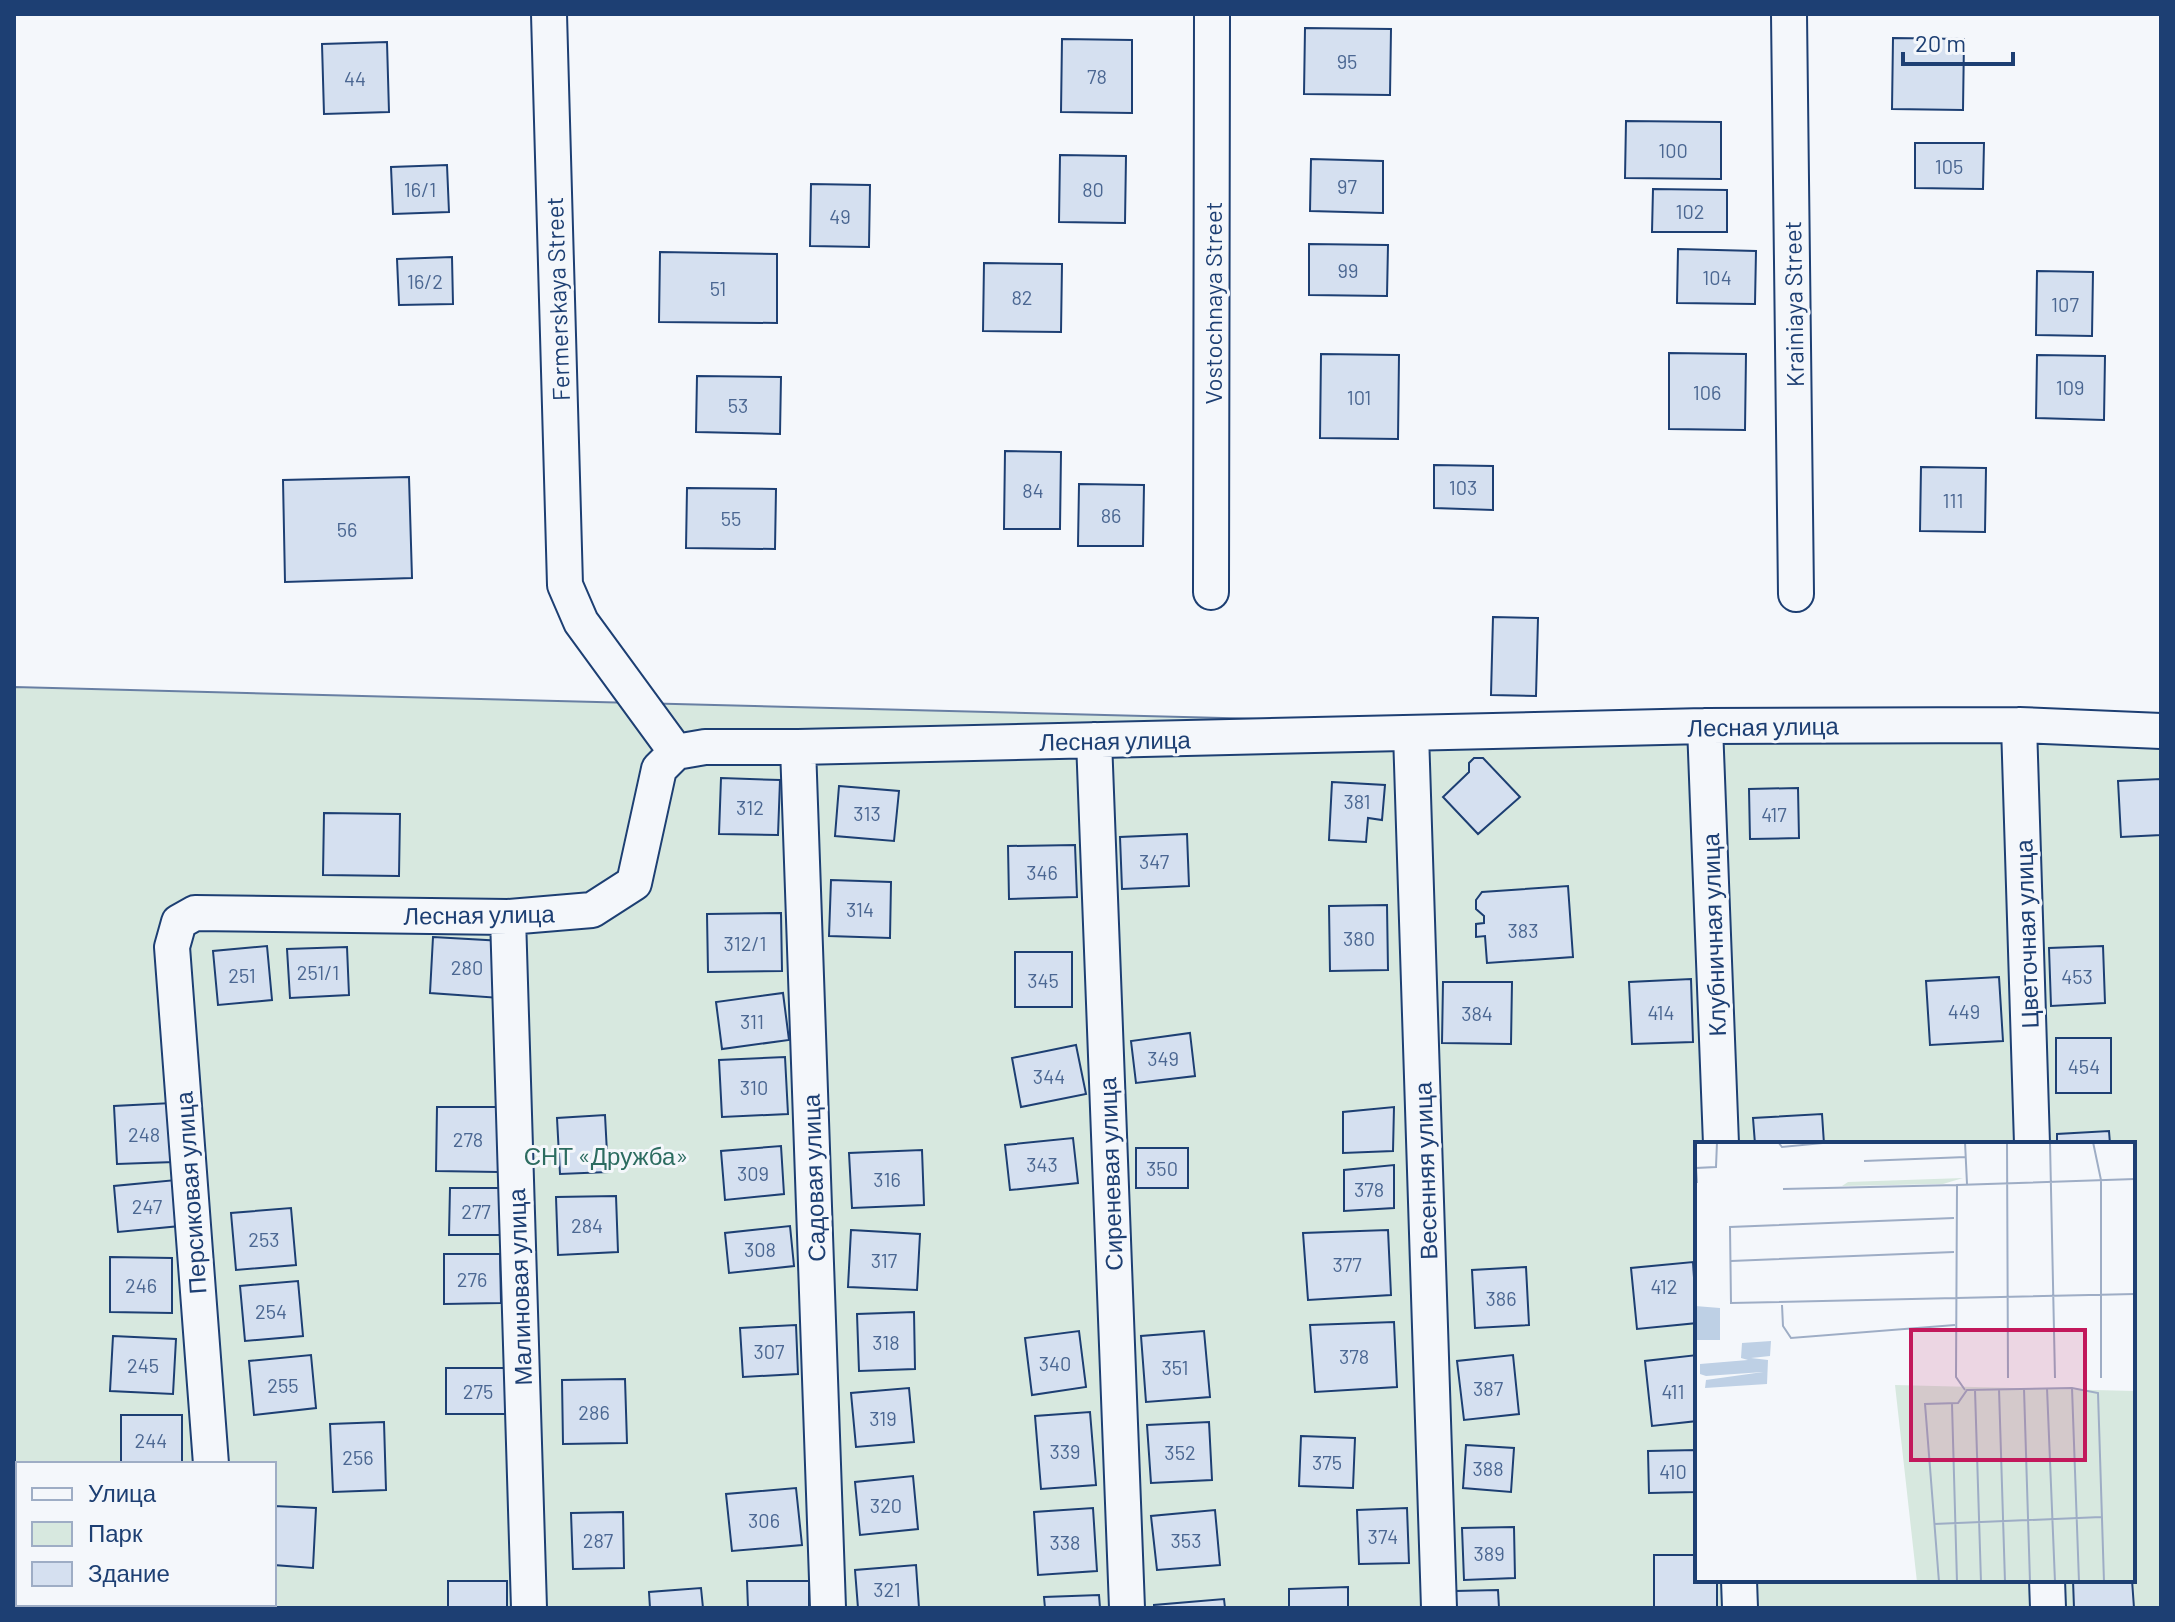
<svg xmlns="http://www.w3.org/2000/svg" width="2175" height="1622" font-family="Barlow,sans-serif">
	<style>
		.green { fill: #d7e8df; stroke: #687fa3; stroke-width: 2; fill-rule: evenodd }
		.building { fill: #d5e0f0; stroke: #1d3f73; stroke-width: 2 }
		.lines { fill: none; stroke-linecap: round; stroke-linejoin: round }
		.minor-casing { stroke: #1d3f73; stroke-width: 38 }
		.minor { stroke: #f4f7fb; stroke-width: 34 }
		.labels { text-anchor: middle; dominant-baseline: central; stroke-width: 6; stroke-linejoin: round; paint-order: stroke }
		.number-label { font-size: 20px; fill: #4b6792 }
		.street-label { font-size: 24px; fill: #1d3f73; stroke: #f4f7fb }
		.park-label { font-size: 24px; fill: #2c6c60; stroke: #f4f7fb }
		.inset-road { fill: none; stroke: #9eadc5; stroke-width: 2 }
		.view { fill: #c2185b; fill-opacity: 0.15; stroke: #c2185b; stroke-width: 4 }
		.inset-edge { fill: none; stroke: #1d3f73; stroke-width: 4 }
	</style>
	<rect width="100%" height="100%" fill="#f4f7fb"/>
	<!-- green -->
	<path class="green" d="M14 687 2161 742V1608H14ZM1697 1144H2133V1580H1697ZM18 1464H274V1604H18Z"/>
	<!-- building -->
	<path class="building" d="M1305 28 1391 29 1390 95 1304 94Z
		M1893 38 1964 39 1963 110 1892 109Z
		M1062 39 1132 40V113L1061 112Z
		M387 42 389 112 324 114 322 44Z
		M1626 121 1721 122V179L1625 178Z
		M1915 143H1984L1983 189 1915 188Z
		M1060 155 1126 156 1125 223 1059 222Z
		M1311 159 1383 161V213L1310 211Z
		M447 165 449 212 393 214 391 167Z
		M811 184 870 185 869 247 810 246Z
		M1653 189 1727 190V232H1652Z
		M1309 244 1388 245 1387 296 1309 295Z
		M1678 249 1756 251 1755 304 1677 303Z
		M660 252 777 254V323L659 322Z
		M452 257 453 304 399 305 397 259Z
		M984 263 1062 264 1061 332 983 331Z
		M2037 271 2093 272 2092 336 2036 335Z
		M1669 353 1746 354 1745 430 1669 429Z
		M1321 354 1399 355 1398 439 1320 438Z
		M2037 355 2105 356 2104 420 2036 418Z
		M697 376 781 377 780 434 696 432Z
		M1005 451 1061 452 1060 529H1004Z
		M1434 465 1493 466V510L1434 508Z
		M1921 467 1986 468 1985 532 1920 531Z
		M409 477 412 578 285 582 283 480Z
		M1079 484 1144 485 1143 546H1078Z
		M687 488 776 489 775 549 686 548Z
		M1493 617 1538 618 1536 696 1491 695Z
		M1474 758H1483L1520 797 1478 834 1443 797 1469 772V763Z
		M721 778 780 780 778 835 719 834Z
		M2161 779V835L2121 837 2118 781Z
		M1332 782 1385 785 1382 820 1368 818 1366 842 1329 840Z
		M839 786 899 791 894 841 835 836Z
		M1798 788 1799 838 1750 839 1749 789Z
		M324 813 400 814 399 876 323 875Z
		M1187 834 1189 886 1122 889 1120 837Z
		M1075 845 1077 897 1009 899 1008 846Z
		M831 880 891 882 890 938 829 936Z
		M1568 886 1573 957 1487 963 1485 936 1476 937V924L1484 923V916L1476 909V900L1482 892Z
		M1387 905 1388 970 1330 971 1329 906Z
		M781 913 782 971 708 972 707 914Z
		M433 937 503 941 500 998 430 993Z
		M267 946 272 1000 218 1005 213 951Z
		M2103 946 2105 1003 2051 1006 2049 948Z
		M347 947 349 995 290 998 287 949Z
		M1015 952H1072V1007H1015Z
		M1999 977 2003 1041 1930 1045 1926 981Z
		M1691 979 1693 1042 1632 1044 1629 982Z
		M1443 982H1512L1511 1044 1442 1043Z
		M783 993 789 1040 722 1049 716 1002Z
		M1190 1033 1195 1076 1136 1083 1131 1041Z
		M2056 1038H2111V1093H2056Z
		M1076 1045 1086 1094 1021 1107 1012 1058Z
		M785 1057 788 1114 722 1117 719 1060Z
		M172 1103 174 1162 117 1164 114 1106Z
		M437 1107H500L498 1172 436 1171Z
		M1394 1107 1393 1151 1343 1153V1112Z
		M1822 1114 1824 1144H1755L1753 1118Z
		M605 1115 608 1172 560 1174 557 1118Z
		M2109 1131 2110 1144H2057V1134Z
		M1073 1138 1078 1183 1010 1190 1005 1145Z
		M781 1146 784 1194 725 1200 721 1151Z
		M1136 1148H1188V1188H1136Z
		M922 1150 924 1205 852 1208 849 1153Z
		M1394 1165V1208L1344 1211V1170Z
		M176 1180 180 1226 118 1232 114 1186Z
		M450 1188H503V1235H449Z
		M616 1196 618 1252 558 1255 556 1197Z
		M291 1208 296 1265 236 1270 231 1213Z
		M790 1226 794 1266 729 1273 725 1233Z
		M851 1230 920 1234 917 1290 848 1287Z
		M1388 1230 1391 1295 1308 1300 1303 1233Z
		M444 1254H500L501 1303 444 1304Z
		M110 1257 172 1258V1313L110 1312Z
		M1693 1262 1697 1323 1637 1329 1631 1268Z
		M1526 1267 1529 1325 1475 1328 1472 1270Z
		M298 1281 303 1336 245 1341 240 1286Z
		M914 1312 915 1369 859 1371 857 1314Z
		M1394 1322 1397 1387 1315 1392 1310 1325Z
		M796 1325 798 1374 743 1377 740 1328Z
		M1079 1331 1086 1387 1032 1395 1025 1338Z
		M1204 1331 1210 1397 1146 1402 1141 1336Z
		M113 1336 176 1339 173 1394 110 1391Z
		M311 1355 316 1408 254 1415 249 1361Z
		M1513 1355 1519 1414 1464 1420 1457 1361Z
		M1697 1355V1421L1652 1426 1645 1361Z
		M446 1368H510V1414H446Z
		M625 1379 627 1443 563 1444 562 1380Z
		M909 1388 914 1442 856 1447 851 1393Z
		M1090 1412 1096 1485 1041 1489 1035 1416Z
		M121 1415H182V1464H121Z
		M384 1422 386 1490 333 1492 330 1424Z
		M1209 1422 1212 1480 1151 1483 1147 1425Z
		M1301 1436 1355 1438 1353 1488 1299 1486Z
		M1466 1445 1514 1448 1511 1492 1463 1488Z
		M1697 1450V1492L1649 1493 1648 1451Z
		M913 1476 918 1529 860 1535 855 1482Z
		M796 1488 802 1545 732 1551 726 1494Z
		M274 1506 316 1508 313 1568 274 1565Z
		M1093 1508 1097 1571 1038 1575 1034 1512Z
		M1407 1508 1409 1563 1359 1564 1357 1510Z
		M1215 1510 1220 1565 1157 1570 1151 1516Z
		M623 1512 624 1568 573 1569 571 1513Z
		M1514 1527 1515 1578 1464 1580 1462 1528Z
		M1654 1555H1697V1580H1717V1608H1654Z
		M916 1565 919 1608H858L855 1570Z
		M2073 1580H2132L2134 1608H2074Z
		M448 1581H507V1608H448Z
		M747 1581H809V1608H748Z
		M1348 1587V1608H1289V1589Z
		M701 1588 703 1608H650L649 1592Z
		M1498 1590 1499 1608H1456L1455 1591Z
		M1099 1595 1100 1608H1045L1044 1597Z
		M1224 1599 1225 1608H1154V1605Z"/>
	<g class="lines">
		<defs>
			<path id="minor" d="M549 14 565 585 581 622 676 752
				M1789 14 1796 594
				M1211 592 1212 14
				M2019 725 2032 1144
				M1705 726 1721 1144
				M1411 733 1439 1608
				M1094 740 1127 1608
				M798 747 828 1608
				M508 917 529 1608
				M211 1464 172 947 179 922 195 913 508 917 592 910 634 883 659 769 676 752 705 747H798L1705 726 2019 725 2161 731
				M1739 1580 1740 1608
				M2047 1580 2048 1608
				M221 1604V1608"/>
		</defs>
		<!-- minor casing -->
		<use href="#minor" class="minor-casing"/>
		<!-- minor -->
		<use href="#minor" class="minor"/>
	</g>
	<g class="labels">
		<!-- number labels -->
		<g class="number-label">
			<text x="1347" y="61">95</text>
			<text x="1097" y="76">78</text>
			<text x="355" y="78">44</text>
			<text x="1673" y="150">100</text>
			<text x="1949" y="166">105</text>
			<text x="1347" y="186">97</text>
			<text x="420" y="189">16/1</text>
			<text x="1093" y="189">80</text>
			<text x="1690" y="211">102</text>
			<text x="840" y="216">49</text>
			<text x="1348" y="270">99</text>
			<text x="1717" y="277">104</text>
			<text x="425" y="281">16/2</text>
			<text x="718" y="288">51</text>
			<text x="1022" y="297">82</text>
			<text x="2065" y="304">107</text>
			<text x="2070" y="387">109</text>
			<text x="1707" y="392">106</text>
			<text x="1359" y="397">101</text>
			<text x="738" y="405">53</text>
			<text x="1463" y="487">103</text>
			<text x="1033" y="490">84</text>
			<text x="1953" y="500">111</text>
			<text x="1111" y="515">86</text>
			<text x="731" y="518">55</text>
			<text x="347" y="529">56</text>
			<text x="1357" y="801">381</text>
			<text x="750" y="807">312</text>
			<text x="867" y="813">313</text>
			<text x="1774" y="814">417</text>
			<text x="1154" y="861">347</text>
			<text x="1042" y="872">346</text>
			<text x="860" y="909">314</text>
			<text x="1523" y="930">383</text>
			<text x="1359" y="938">380</text>
			<text x="745" y="943">312/1</text>
			<text x="467" y="967">280</text>
			<text x="318" y="972">251/1</text>
			<text x="242" y="975">251</text>
			<text x="2077" y="976">453</text>
			<text x="1043" y="980">345</text>
			<text x="1964" y="1011">449</text>
			<text x="1661" y="1012">414</text>
			<text x="1477" y="1013">384</text>
			<text x="752" y="1021">311</text>
			<text x="1163" y="1058">349</text>
			<text x="2084" y="1066">454</text>
			<text x="1049" y="1076">344</text>
			<text x="754" y="1087">310</text>
			<text x="144" y="1134">248</text>
			<text x="468" y="1139">278</text>
			<text x="1042" y="1164">343</text>
			<text x="1162" y="1168">350</text>
			<text x="753" y="1173">309</text>
			<text x="887" y="1179">316</text>
			<text x="1369" y="1189">378</text>
			<text x="147" y="1206">247</text>
			<text x="476" y="1211">277</text>
			<text x="587" y="1225">284</text>
			<text x="264" y="1239">253</text>
			<text x="760" y="1249">308</text>
			<text x="884" y="1260">317</text>
			<text x="1347" y="1264">377</text>
			<text x="472" y="1279">276</text>
			<text x="141" y="1285">246</text>
			<text x="1664" y="1286">412</text>
			<text x="1501" y="1298">386</text>
			<text x="271" y="1311">254</text>
			<text x="886" y="1342">318</text>
			<text x="769" y="1351">307</text>
			<text x="1354" y="1356">378</text>
			<text x="1055" y="1363">340</text>
			<text x="143" y="1365">245</text>
			<text x="1175" y="1367">351</text>
			<text x="283" y="1385">255</text>
			<text x="1488" y="1388">387</text>
			<text x="478" y="1391">275</text>
			<text x="1673" y="1391">411</text>
			<text x="594" y="1412">286</text>
			<text x="883" y="1418">319</text>
			<text x="151" y="1440">244</text>
			<text x="1065" y="1451">339</text>
			<text x="1180" y="1452">352</text>
			<text x="358" y="1457">256</text>
			<text x="1327" y="1462">375</text>
			<text x="1488" y="1468">388</text>
			<text x="1673" y="1471">410</text>
			<text x="886" y="1505">320</text>
			<text x="764" y="1520">306</text>
			<text x="1383" y="1536">374</text>
			<text x="598" y="1540">287</text>
			<text x="1186" y="1540">353</text>
			<text x="1065" y="1542">338</text>
			<text x="1489" y="1553">389</text>
			<text x="887" y="1589">321</text>
		</g>
		<!-- street labels -->
		<g class="street-label">
			<text transform="translate(557 299) rotate(-92)">Fermerskaya Street</text>
			<text transform="translate(1212 303) rotate(-90)">Vostochnaya Street</text>
			<text transform="translate(1793 304) rotate(-91)">Krainiaya Street</text>
			<text transform="translate(1763 726) rotate(-1)">Лесная улица</text>
			<text transform="translate(1115 740) rotate(-1)">Лесная улица</text>
			<text transform="translate(479 914) rotate(-1)">Лесная улица</text>
			<text transform="translate(2026 934) rotate(-92)">Цветочная улица</text>
			<text transform="translate(1713 935) rotate(-92)">Клубничная улица</text>
			<text transform="translate(1425 1171) rotate(-92)">Весенняя улица</text>
			<text transform="translate(1110 1174) rotate(-92)">Сиреневая улица</text>
			<text transform="translate(813 1178) rotate(-92)">Садовая улица</text>
			<text transform="translate(190 1193) rotate(-94)">Персиковая улица</text>
			<text transform="translate(519 1287) rotate(-92)">Малиновая улица</text>
		</g>
		<!-- park labels -->
		<g class="park-label">
			<text x="606" y="1155">СНТ «Дружба»</text>
		</g>
	</g>
	<!-- overview -->
	<g transform="translate(1695 1142)">
		<rect width="440" height="440" fill="#f4f7fb"/>
		<path d="M268 36 248 42 147 44 153 40ZM200 243 440 249V440H222Z" fill="#d7e8df"/>
		<path d="M0 164 25 166V198H0ZM76 199 75 214 56 216 73 218 72 242 10 246 11 238 68 230 11 234 5 232V222L53 218 46 216 47 201Z" fill="#bed0e5"/>
		<path class="inset-road" d="M83 0 87 5 138 0M270 0 272 42M312 0 313 236M355 0 360 236M398 0 406 38V236M169 19 271 15M2 41 1 26 21 25 22 0M88 47 262 43M259 76 35 85 36 161 440 152M36 119 259 110M87 163 88 184 96 196 260 183M352 246 360 440M377 246 384 440M304 247 310 440M329 247 335 440M270 248 261 235 262 43 440 37M280 248 286 440M257 262 262 440M239 382 406 375M244 440 230 262 263 261 272 248 377 246 403 251 409 440"/>
		<path class="view" d="M216 188H390V318H216Z"/>
		<rect width="440" height="440" class="inset-edge"/>
	</g>
	<!-- border -->
	<rect width="2175" height="1622" fill="none" stroke="#1d3f73" stroke-width="32"/>
	<!-- legend -->
	<rect x="16" y="1462" width="260" height="144" fill="#f4f7fb" stroke="#9eadc5" stroke-width="2"/>
	<rect x="32" y="1488" width="40" height="12" fill="#f4f7fb" stroke="#9eadc5" stroke-width="2"/>
	<text x="88" y="1502" font-size="24" fill="#1d3f73">Улица</text>
	<rect x="32" y="1522" width="40" height="24" fill="#d7e8df" stroke="#9eadc5" stroke-width="2"/>
	<text x="88" y="1542" font-size="24" fill="#1d3f73">Парк</text>
	<rect x="32" y="1562" width="40" height="24" fill="#d5e0f0" stroke="#9eadc5" stroke-width="2"/>
	<text x="88" y="1582" font-size="24" fill="#1d3f73">Здание</text>
	<!-- scale -->
	<path d="M1903 52v12h110v-12" fill="none" stroke="#1d3f73" stroke-width="4"/>
	<text x="1915" y="52" font-size="24" fill="#1d3f73" stroke="#f4f7fb" stroke-width="6" paint-order="stroke">20 m</text>
</svg>
